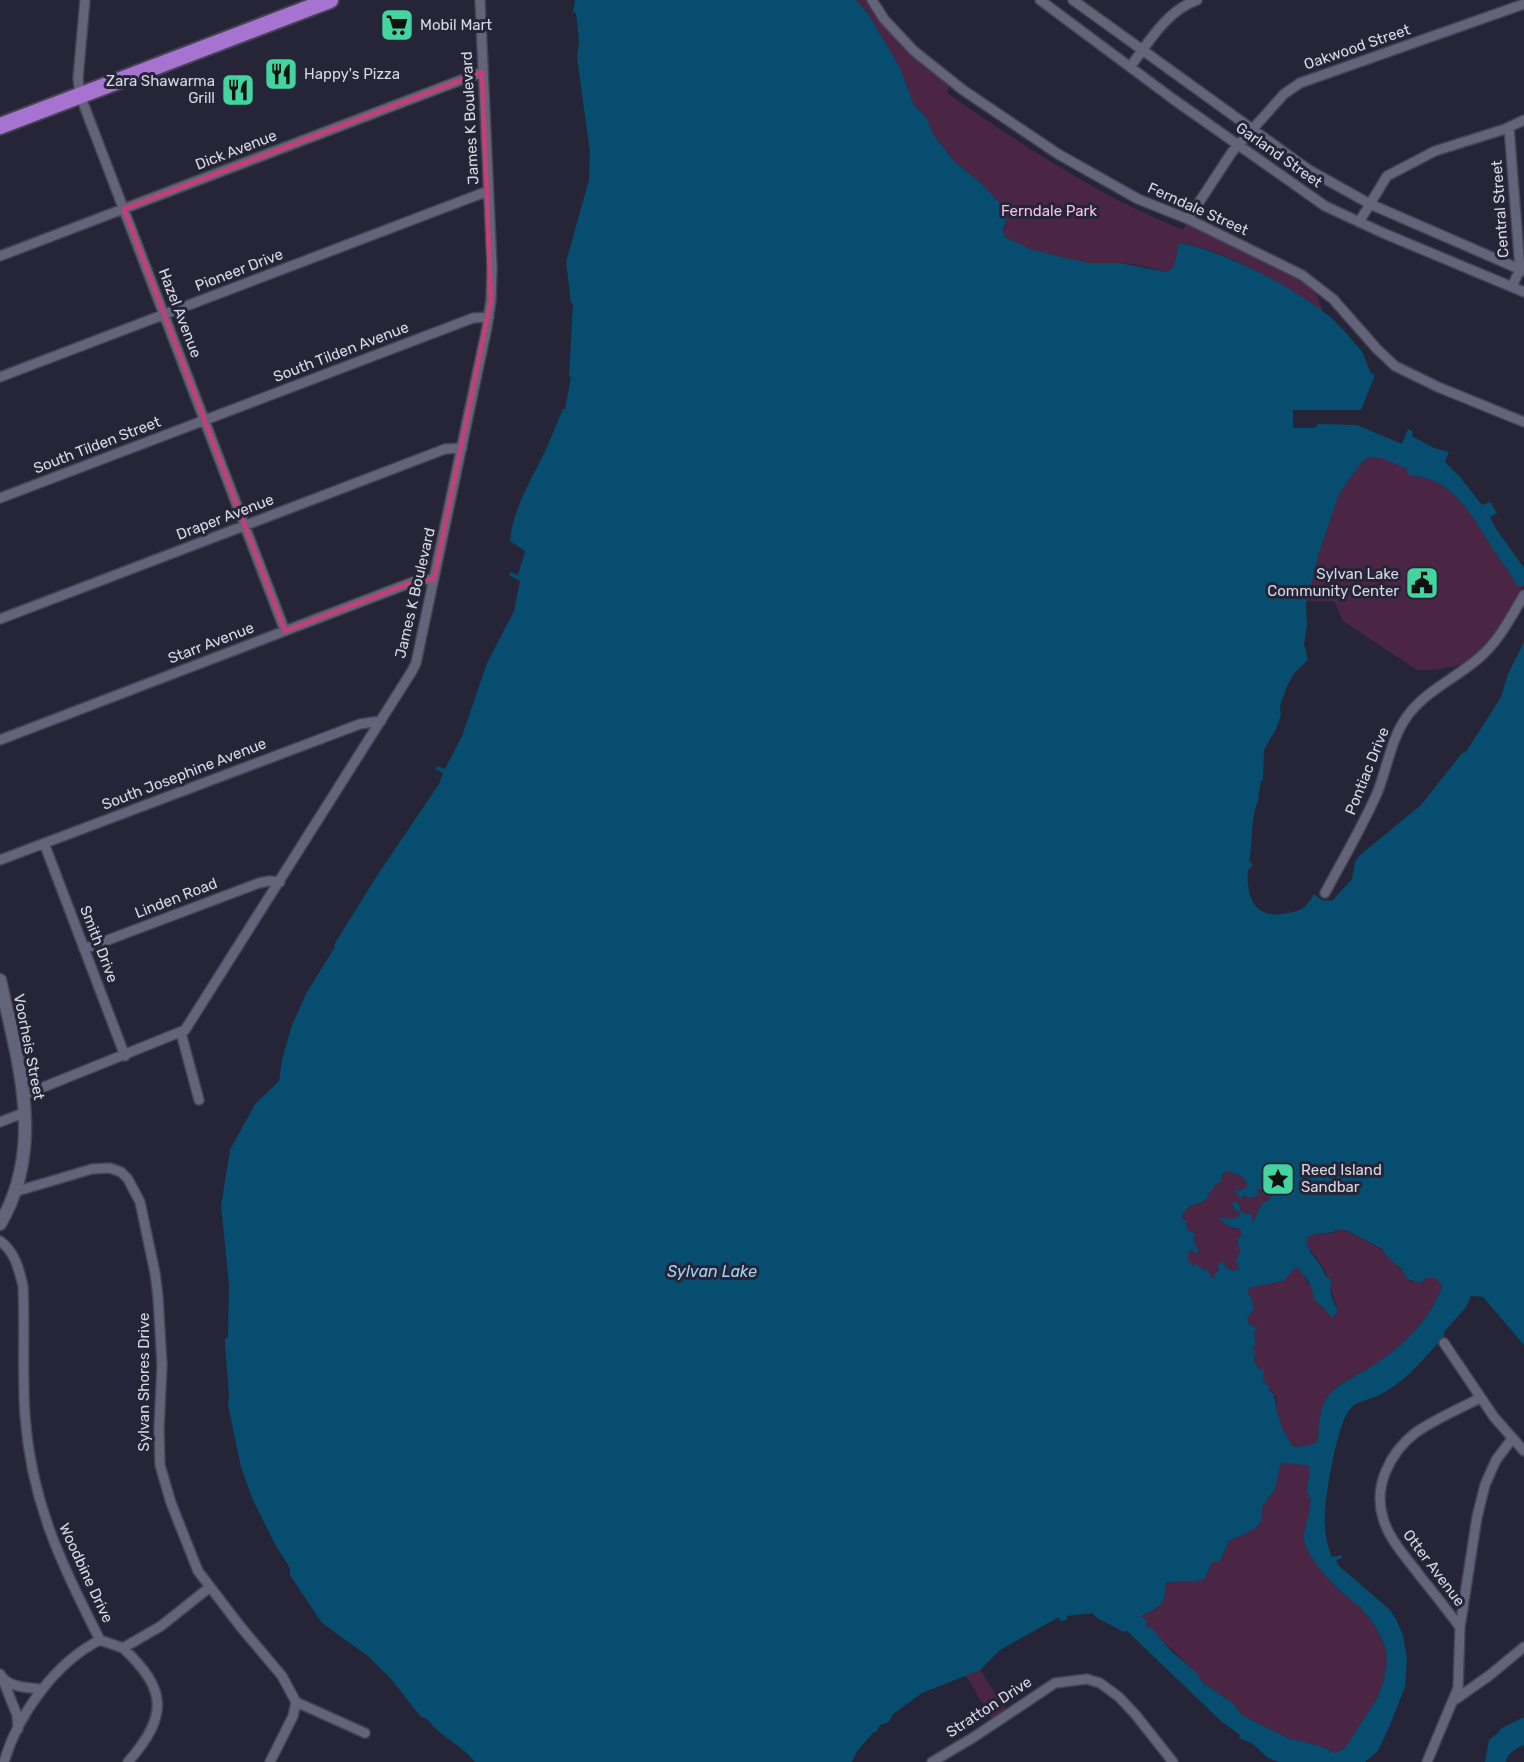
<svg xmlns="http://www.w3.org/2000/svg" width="1524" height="1762" font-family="Rubik,sans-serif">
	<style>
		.green { fill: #4a2544 }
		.water { fill: #064d6f; fill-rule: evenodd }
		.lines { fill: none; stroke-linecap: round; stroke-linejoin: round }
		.minor-casing { stroke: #434352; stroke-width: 12 }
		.tertiary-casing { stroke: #434352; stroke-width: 15 }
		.trunk-casing { stroke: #434352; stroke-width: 20 }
		.minor { stroke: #636379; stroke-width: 9 }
		.tertiary { stroke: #636379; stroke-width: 12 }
		.trunk { stroke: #a773d0; stroke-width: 16 }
		.marked { fill: none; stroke: #c63e77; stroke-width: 4.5; stroke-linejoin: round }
		.labels { text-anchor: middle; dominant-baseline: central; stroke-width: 6; stroke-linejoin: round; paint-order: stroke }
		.poi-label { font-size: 15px; fill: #d8d8e5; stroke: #262537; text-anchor: start }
		.street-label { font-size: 15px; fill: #d8d8e5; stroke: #262537 }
		.park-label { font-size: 15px; fill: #fbbfef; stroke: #262537 }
		.water-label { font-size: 16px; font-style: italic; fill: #a1d3f3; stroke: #262537 }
	</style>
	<rect width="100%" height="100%" fill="#262537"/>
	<!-- green -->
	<path class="green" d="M856 0H867L890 33 950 85 947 93C1022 145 1097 195 1183 230L1186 224 1254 255 1308 285 1315 290 1323 312C1281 284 1230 251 1180 243L1174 267 1167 272C1152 268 1137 264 1122 263 1111 262 1100 264 1089 263 1071 261 1014 249 1003 234L1007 218 1004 207 980 182 955 162 933 134 927 119 914 105 900 68 891 52 867 12Z
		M1374 456C1388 459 1404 463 1411 476 1456 477 1475 522 1497 555 1504 565 1512 573 1517 586H1524L1497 631 1479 653 1461 665 1432 670H1417L1343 621 1334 601H1307L1318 556 1339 494 1362 462 1369 457Z
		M1226 1171 1240 1175 1247 1183V1186L1240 1191 1234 1190 1242 1199 1246 1196 1259 1195 1257 1191 1258 1189H1263L1272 1196 1267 1202H1264C1256 1209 1258 1218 1253 1222L1249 1213H1243L1241 1208 1234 1202 1232 1206 1236 1211 1240 1212 1239 1216 1233 1219H1221L1232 1229 1240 1228 1243 1236 1237 1240 1240 1249 1238 1259 1240 1268 1233 1271 1220 1262 1216 1277 1212 1278 1206 1267 1204 1271 1197 1264 1192 1268 1191 1261H1188V1254L1191 1249 1196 1254 1199 1252 1194 1240 1195 1234 1187 1229 1185 1219 1181 1217 1189 1206 1200 1203 1209 1198 1207 1194Z
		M1340 1229C1346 1230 1379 1247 1383 1251 1389 1257 1394 1262 1400 1268 1406 1273 1405 1279 1412 1282L1426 1278H1436L1442 1286C1431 1320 1400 1349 1369 1368 1354 1377 1337 1383 1327 1397 1318 1411 1321 1427 1317 1442L1306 1446 1293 1447 1283 1430 1277 1412 1276 1396 1263 1381 1254 1361 1255 1357 1251 1348 1256 1345 1254 1333 1258 1329 1257 1327 1249 1324 1247 1319 1254 1308 1251 1297 1248 1294 1249 1287C1268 1285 1282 1281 1296 1267L1303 1273 1309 1285 1311 1284 1316 1301 1333 1317 1338 1311 1325 1270 1306 1244V1239L1312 1234 1334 1233Z
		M1281 1463C1291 1464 1302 1463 1311 1467L1308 1498 1310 1497C1313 1510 1304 1523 1304 1537 1303 1556 1345 1598 1361 1607 1363 1613 1367 1614 1370 1619 1380 1636 1393 1654 1384 1674L1385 1677 1377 1698 1345 1748 1335 1753 1320 1746 1288 1738 1243 1716 1234 1704 1202 1682 1180 1657 1160 1639 1151 1627H1146L1147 1624 1141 1616 1158 1608 1166 1591V1584C1181 1579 1191 1583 1207 1575L1212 1562H1220L1229 1541 1255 1529 1262 1520V1507L1275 1489Z
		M980 1670 1007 1711 993 1721 965 1674Z"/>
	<!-- water -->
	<path class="water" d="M575 0H856L867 12 891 52 900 68 914 105 927 119 933 134 955 162 980 182 1004 207 1007 218 1003 230 1005 237 1030 249 1065 258 1090 263H1120L1167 272 1174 267 1179 243C1225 251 1291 286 1328 315 1340 325 1352 339 1362 352 1366 358 1367 366 1371 373L1375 375 1361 410H1293V428H1315L1318 424 1357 425 1402 444 1408 429 1413 432 1412 436 1434 448 1449 452 1445 462 1460 477 1482 505 1490 502 1497 513 1490 517 1496 529 1524 568V586H1517C1512 574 1504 566 1497 555 1475 523 1456 477 1411 476L1407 473V469L1384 459 1369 457 1362 462 1339 494 1318 556 1306 605 1307 625 1304 644 1308 660 1295 672 1288 684 1280 705 1281 715 1276 729 1264 750 1263 780 1261 781 1258 797 1259 798C1249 822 1254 839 1249 861L1253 865 1248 870C1246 895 1253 918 1283 914 1289 913 1296 912 1302 909 1307 905 1311 899 1314 894L1322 900 1332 901 1352 879 1355 862 1360 855 1421 805 1462 753 1466 752 1501 697 1508 674 1524 642V1345L1483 1297 1471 1296 1466 1307 1444 1332V1337C1431 1350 1419 1365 1406 1377 1397 1384 1385 1393 1375 1397 1365 1401 1357 1401 1350 1409 1337 1423 1323 1505 1325 1525 1325 1536 1328 1547 1332 1557L1342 1555V1558L1336 1560 1339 1566 1389 1609 1396 1619 1403 1635 1407 1659 1405 1687 1390 1725 1378 1751 1365 1762H1279L1268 1758 1253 1744 1239 1738 1240 1735 1222 1722 1127 1631 1123 1632C1112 1624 1100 1622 1092 1613L1067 1616V1620L1060 1621 1059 1617 1000 1650 980 1670 922 1693 893 1714 889 1722 880 1725 877 1731 874 1732 857 1751 852 1762H475C464 1748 449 1741 436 1729 430 1724 429 1718 421 1717L391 1679 368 1656 322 1623 290 1575V1568L276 1546 252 1498 241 1467 228 1405 229 1395 225 1345V1339L228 1337 229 1284 221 1206 230 1150 255 1104 279 1081 282 1060 292 1025 307 992 335 947 334 945 376 877 439 784 443 773 435 769 437 766 445 769 462 736 487 663 514 611 520 581 509 575 511 572 518 575 525 551 510 541C513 507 533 477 547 447 553 434 557 422 563 409H565L571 377 569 376 573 304 571 303 566 262 589 180 590 152 577 58 579 42 576 13 573 12ZM1226 1171 1240 1175 1247 1183V1186L1240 1191 1236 1190 1237 1188 1234 1190 1242 1200V1197L1246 1196 1250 1198 1260 1195 1257 1191 1258 1189H1264L1272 1196 1267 1202H1264C1256 1209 1258 1217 1253 1222L1251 1214 1243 1213 1236 1201 1231 1204 1236 1211 1240 1212 1239 1216 1232 1219 1218 1217C1223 1222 1231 1230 1240 1228L1242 1236 1237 1239 1240 1251 1236 1262 1240 1268 1233 1271 1226 1267 1221 1261 1218 1265 1219 1270 1214 1275 1216 1276 1212 1278 1206 1267 1204 1271 1197 1264 1192 1267V1261H1188V1254L1191 1249 1196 1254 1199 1252 1194 1240 1195 1234 1187 1229 1186 1221 1181 1217 1189 1206 1200 1203 1209 1198 1207 1194C1213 1192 1213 1184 1220 1182L1222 1175ZM1340 1229 1348 1231 1382 1249 1389 1259 1402 1269 1407 1279 1420 1283 1426 1278H1436L1442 1286C1431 1320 1400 1349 1369 1368 1355 1377 1338 1383 1327 1397 1318 1411 1320 1427 1317 1442L1306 1446 1293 1447 1283 1430 1277 1412 1274 1394 1270 1391 1268 1385 1263 1381 1264 1370 1259 1369 1254 1361 1255 1352 1252 1348 1256 1345 1254 1333 1258 1327H1255L1249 1324 1247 1319 1254 1308 1251 1297 1248 1294 1249 1287C1260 1287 1271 1283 1283 1281L1296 1267C1306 1276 1314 1287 1313 1299L1324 1308 1332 1318 1338 1311C1334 1302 1327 1290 1332 1280L1326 1277C1323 1263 1307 1254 1306 1239 1315 1230 1329 1236 1340 1229ZM1281 1463C1291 1465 1301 1463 1310 1467L1307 1493 1309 1494 1306 1499 1310 1497C1312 1508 1306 1522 1304 1534 1300 1555 1345 1598 1361 1607 1363 1613 1367 1614 1370 1619 1381 1636 1392 1653 1384 1674L1385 1677 1377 1698 1345 1748 1335 1753 1320 1746 1288 1738 1243 1716 1234 1704 1202 1682 1197 1673 1171 1651 1151 1627H1146L1147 1621 1141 1616C1160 1607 1165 1606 1166 1583 1179 1580 1192 1583 1205 1579L1212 1562H1220L1229 1541 1255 1529 1262 1520V1507L1275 1489Z
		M1524 1717V1745C1517 1748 1507 1753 1506 1762H1485L1489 1740 1499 1732 1500 1729Z"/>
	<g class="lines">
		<defs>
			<path id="minor" d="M85 0 78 78 80 95 285 631
				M872 0 884 19 914 51 963 90 1058 154 1138 199 1188 219 1302 275 1333 299 1377 349 1395 366 1438 387 1524 422
				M1040 0 1173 99 1325 206 1383 233 1524 292
				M1073 0 1309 170 1370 204 1524 271
				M1130 67C1149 42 1166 11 1197 0
				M1509 127 1520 269 1512 287
				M1188 219 1232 152 1284 94 1300 83 1524 4
				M1359 222 1387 176 1435 151 1505 129 1524 120
				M0 256 482 72
				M0 377 488 191
				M0 498 473 318 489 317
				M0 619 445 449 462 448
				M0 740 418 580 434 579
				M44 843 125 1056
				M0 860 360 724 381 721
				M1325 893C1343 859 1363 826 1378 791 1388 765 1391 738 1408 715 1427 690 1456 678 1479 658 1499 641 1511 617 1524 595
				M84 949 259 883 269 881 280 882
				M181 1033 199 1100
				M24 1095 185 1030 412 671 416 663 487 327 491 300 492 267 480 0
				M0 1122 26 1112
				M14 1192 92 1169 110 1168 121 1172 128 1179 140 1202 155 1273 158 1297 162 1365 159 1429 160 1465 171 1503 198 1571 240 1626 282 1676 296 1702 365 1733
				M0 1241C15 1252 19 1269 23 1286 25 1329 22 1372 25 1415 31 1501 61 1564 100 1640
				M1444 1343 1494 1417 1524 1451
				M1460 1627C1447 1610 1434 1593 1420 1576 1407 1558 1389 1540 1383 1518 1373 1486 1390 1453 1415 1433 1435 1419 1459 1409 1480 1398
				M123 1648C168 1690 168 1716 128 1762
				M0 1674C8 1688 26 1687 41 1689
				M3 1680 17 1715 18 1729
				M1456 1699 1490 1675 1524 1647
				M4 1762C18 1714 56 1662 100 1640L123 1648 161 1626 210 1587
				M270 1762 293 1716 296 1702
				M932 1762 974 1737 1055 1683 1087 1679 1100 1683 1119 1697 1135 1714 1173 1762
				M1427 1762 1458 1688 1460 1627 1477 1517 1485 1485 1496 1460 1512 1439"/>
			<path id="tertiary" d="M0 980C18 1062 46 1146 0 1224"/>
			<path id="trunk" d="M0 126 330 0"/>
		</defs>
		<!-- minor casing -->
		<use href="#minor" class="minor-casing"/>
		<!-- tertiary casing -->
		<use href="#tertiary" class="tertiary-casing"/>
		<!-- trunk casing -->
		<use href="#trunk" class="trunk-casing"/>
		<!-- minor -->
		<use href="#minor" class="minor"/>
		<!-- tertiary -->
		<use href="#tertiary" class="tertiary"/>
		<!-- trunk -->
		<use href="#trunk" class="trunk"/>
	</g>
	<!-- marked area -->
	<path class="marked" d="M482 72 491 300 434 579 418 580 285 631 124 209Z"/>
	<!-- icons -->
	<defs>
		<symbol id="supermarket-square" viewBox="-11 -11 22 22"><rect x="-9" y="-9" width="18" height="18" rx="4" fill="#43d4a0" stroke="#262537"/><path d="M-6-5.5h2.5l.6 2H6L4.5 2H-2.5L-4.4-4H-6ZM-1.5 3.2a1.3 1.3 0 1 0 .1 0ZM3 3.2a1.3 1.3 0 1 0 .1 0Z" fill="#111"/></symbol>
		<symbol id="restaurant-square" viewBox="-11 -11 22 22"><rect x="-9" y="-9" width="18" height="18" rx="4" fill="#43d4a0" stroke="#262537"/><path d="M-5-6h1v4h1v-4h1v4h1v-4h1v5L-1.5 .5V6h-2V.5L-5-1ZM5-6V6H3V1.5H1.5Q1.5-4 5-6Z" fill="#111"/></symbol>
		<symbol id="civic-square" viewBox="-11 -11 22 22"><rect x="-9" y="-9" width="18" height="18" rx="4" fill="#43d4a0" stroke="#262537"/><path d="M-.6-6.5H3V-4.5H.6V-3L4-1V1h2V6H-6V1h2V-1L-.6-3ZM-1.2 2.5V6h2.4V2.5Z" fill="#111"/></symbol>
		<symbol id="sight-square" viewBox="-11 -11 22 22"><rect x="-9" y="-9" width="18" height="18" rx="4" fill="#43d4a0" stroke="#262537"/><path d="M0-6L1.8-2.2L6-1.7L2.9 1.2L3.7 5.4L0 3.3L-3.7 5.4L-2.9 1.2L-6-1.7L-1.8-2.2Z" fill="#111"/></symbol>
	</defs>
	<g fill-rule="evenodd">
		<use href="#supermarket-square" x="378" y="6" width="38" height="38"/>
		<use href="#restaurant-square" x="262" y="55" width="38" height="38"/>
		<use href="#restaurant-square" x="219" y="71" width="38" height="38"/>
		<use href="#civic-square" x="1403" y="564" width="38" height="38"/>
		<use href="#sight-square" x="1259" y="1160" width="38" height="38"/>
	</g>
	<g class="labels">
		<!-- poi labels -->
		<g class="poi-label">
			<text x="420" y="25">Mobil Mart</text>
			<text x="304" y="74">Happy's Pizza</text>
			<text x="215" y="81" text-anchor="end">Zara Shawarma<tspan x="215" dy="17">Grill</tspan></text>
			<text x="1399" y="574" text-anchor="end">Sylvan Lake<tspan x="1399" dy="17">Community Center</tspan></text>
			<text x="1301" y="1170">Reed Island<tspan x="1301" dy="17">Sandbar</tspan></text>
		</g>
		<!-- street labels -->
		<g class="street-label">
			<text transform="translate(1357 47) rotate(-19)">Oakwood Street</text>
			<text transform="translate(470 118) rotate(-93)">James K Boulevard</text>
			<text transform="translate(236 150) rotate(-21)">Dick Avenue</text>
			<text transform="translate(1279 155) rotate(35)">Garland Street</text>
			<text transform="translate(1198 209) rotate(24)">Ferndale Street</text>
			<text transform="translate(1500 209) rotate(-94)">Central Street</text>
			<text transform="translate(239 270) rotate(-21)">Pioneer Drive</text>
			<text transform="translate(180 313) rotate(69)">Hazel Avenue</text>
			<text transform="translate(341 352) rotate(-21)">South Tilden Avenue</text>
			<text transform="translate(97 445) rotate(-21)">South Tilden Street</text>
			<text transform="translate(225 517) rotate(-21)">Draper Avenue</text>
			<text transform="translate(415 593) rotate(-77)">James K Boulevard</text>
			<text transform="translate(211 643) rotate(-21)">Starr Avenue</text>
			<text transform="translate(1367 771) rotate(-68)">Pontiac Drive</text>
			<text transform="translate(184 774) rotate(-21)">South Josephine Avenue</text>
			<text transform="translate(176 898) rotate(-21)">Linden Road</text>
			<text transform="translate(99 944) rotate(69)">Smith Drive</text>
			<text transform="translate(29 1047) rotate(79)">Voorheis Street</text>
			<text transform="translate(144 1382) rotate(-90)">Sylvan Shores Drive</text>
			<text transform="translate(1434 1568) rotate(53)">Otter Avenue</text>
			<text transform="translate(86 1573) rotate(65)">Woodbine Drive</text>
			<text transform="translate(989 1707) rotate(-33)">Stratton Drive</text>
		</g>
		<!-- park labels -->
		<g class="park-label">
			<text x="1049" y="211">Ferndale Park</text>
		</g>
		<!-- water labels -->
		<g class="water-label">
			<text x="712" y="1271">Sylvan Lake</text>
		</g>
	</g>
</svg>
